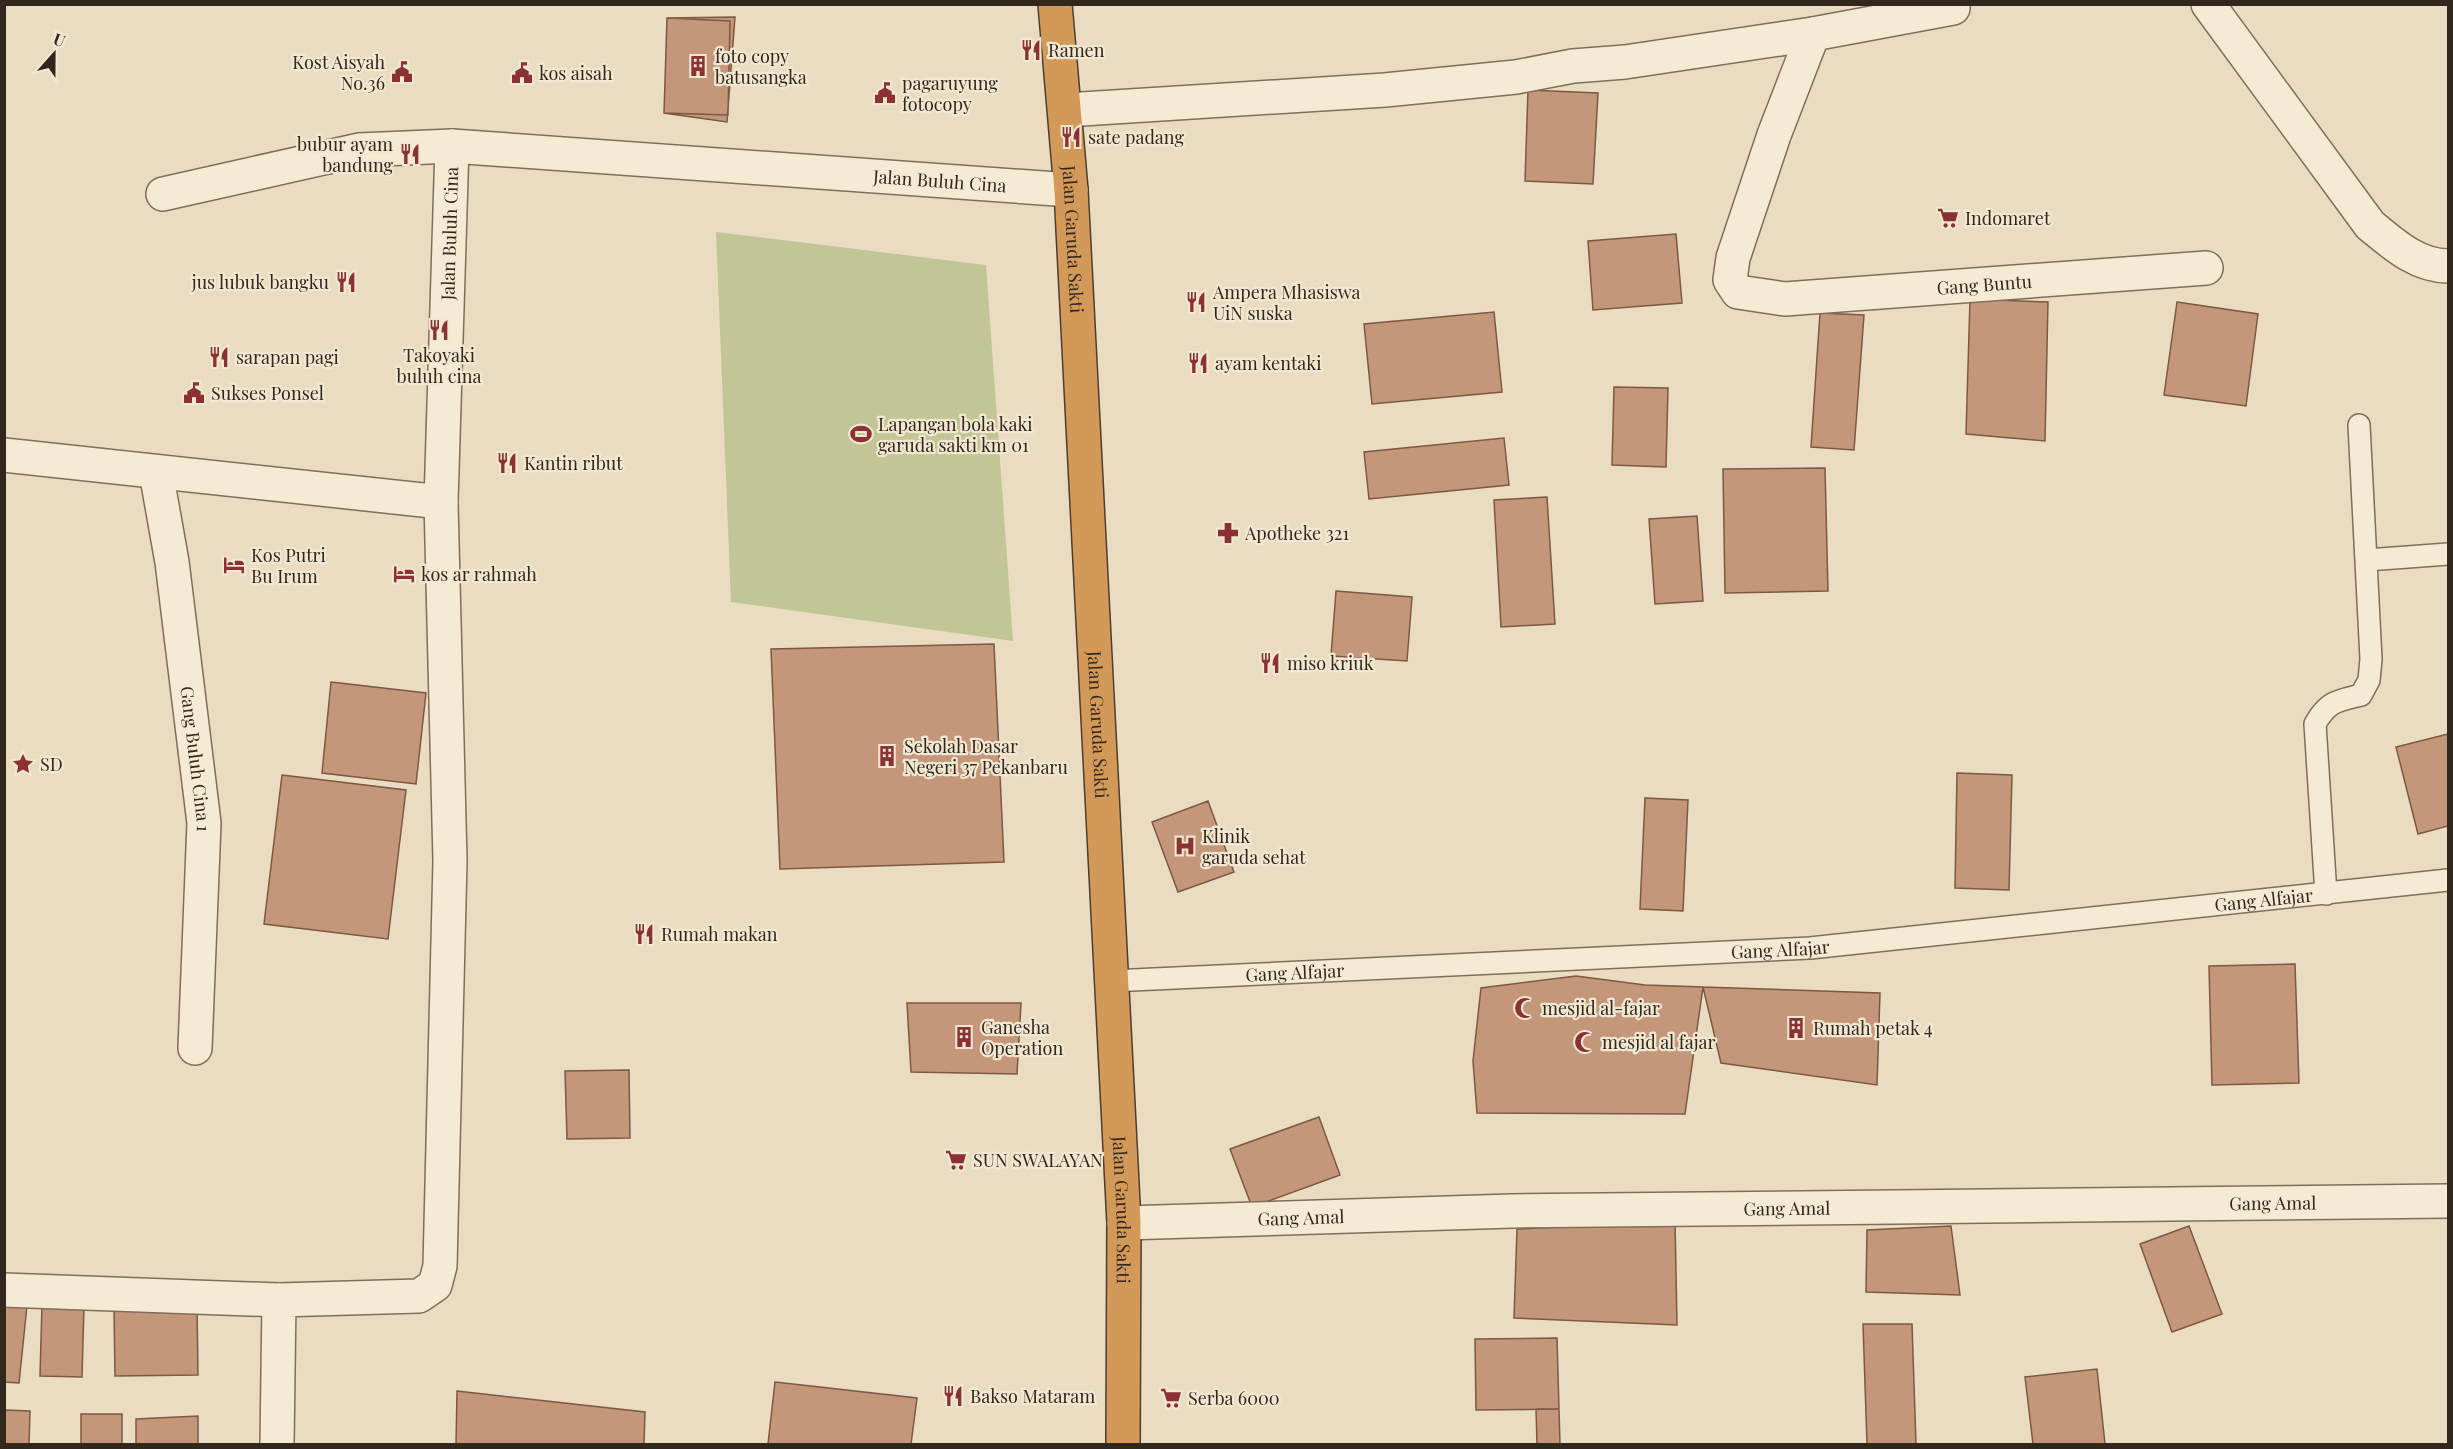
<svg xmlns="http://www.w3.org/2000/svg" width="2453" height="1449" font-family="'Playfair Display',serif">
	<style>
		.pitch { fill: #c2c696 }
		.building { fill: #c4977a; stroke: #7e5842; stroke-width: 1.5 }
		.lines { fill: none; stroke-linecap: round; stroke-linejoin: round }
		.lane-casing { stroke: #816e5a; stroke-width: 24 }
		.street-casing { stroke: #816e5a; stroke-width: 36 }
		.highway-casing { stroke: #4f3d2e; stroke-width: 36 }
		.lane { stroke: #f5ead3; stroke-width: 21 }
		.street { stroke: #f5ead3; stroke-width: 33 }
		.highway { stroke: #d29958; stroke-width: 33 }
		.labels { text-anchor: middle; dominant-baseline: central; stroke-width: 4.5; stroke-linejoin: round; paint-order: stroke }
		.poi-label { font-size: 18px; fill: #32271d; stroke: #f2e7d0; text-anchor: start }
		.street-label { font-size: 18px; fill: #32271d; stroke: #f2e7d0 }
	</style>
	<rect width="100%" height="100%" fill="#e9dcc1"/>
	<!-- pitch -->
	<path class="pitch" d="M716 232 986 265 1013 641 731 602Z"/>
	<!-- building -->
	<path class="building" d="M735 17 727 122 664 113 667 18Z
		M667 18 730 21 728 115 664 113Z
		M1528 90 1598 93 1593 184 1525 181Z
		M1676 234 1682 303 1593 310 1588 241Z
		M1970 299 2048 302 2045 441 1966 434Z
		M2177 302 2258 314 2246 406 2164 395Z
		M1494 312 1502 392 1372 404 1364 324Z
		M1820 313 1864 315 1854 450 1811 447Z
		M1614 387 1668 388 1666 467 1612 465Z
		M1504 438 1509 485 1369 499 1364 452Z
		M1825 468 1828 591 1725 593 1723 469Z
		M1547 497 1555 624 1501 627 1494 500Z
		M1697 516 1703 601 1655 604 1649 519Z
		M1336 591 1412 597 1407 661 1331 656Z
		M994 644 1004 862 780 869 771 649Z
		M331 682 426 693 416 784 322 773Z
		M2448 734V826L2418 834 2396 747Z
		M1957 773 2012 775 2009 890 1955 888Z
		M282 775 406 790 388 939 264 924Z
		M1645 798 1688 800 1683 911 1640 909Z
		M1208 801 1234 872 1178 892 1152 822Z
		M2295 964 2299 1083 2212 1085 2209 966Z
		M1576 976 1645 985 1703 987 1685 1114 1477 1113 1473 1061 1481 988Z
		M1703 987 1880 993 1877 1085 1721 1063Z
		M907 1003H1021L1017 1074 911 1072Z
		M629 1070 630 1138 567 1139 565 1071Z
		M1319 1117 1340 1175 1252 1207 1230 1149Z
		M1675 1221 1677 1325 1514 1318 1517 1229Z
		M1951 1226 1960 1295 1866 1292 1867 1230Z
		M2189 1226 2222 1314 2172 1332 2140 1244Z
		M4 1294 28 1296 19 1383 4 1382Z
		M42 1304 84 1305 82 1377 40 1376Z
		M114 1307H197L198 1375 115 1376Z
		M1863 1324H1912L1916 1444H1867Z
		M1557 1338 1559 1409 1476 1410 1475 1339Z
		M2097 1369 2105 1444H2033L2025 1377Z
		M775 1382 917 1398 911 1444H768Z
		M457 1391 645 1412 644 1444H456Z
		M1536 1409H1559L1560 1444H1537Z
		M4 1410 30 1411 29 1444H4Z
		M81 1414H122V1444H81Z
		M198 1416V1444H136V1419Z"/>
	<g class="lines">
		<defs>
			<g id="lane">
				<path d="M2367 560 2448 554"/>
				<path d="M2326 894 2315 724C2328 701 2337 701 2361 695L2369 680 2371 659 2359 425"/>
				<path id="s1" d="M1111 981 1810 948 2448 880"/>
			</g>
			<g id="street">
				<path d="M2208 4 2370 225C2393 244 2417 266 2448 266"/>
				<path id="s2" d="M1813 34 1774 135 1733 258 1730 280 1738 292 1785 299 2206 268"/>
				<path d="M1066 110 1385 90 1516 77 1573 66 1625 62 1813 34 1953 8"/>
				<path id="s3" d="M163 194 359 150 452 146 1071 190"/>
				<path d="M4 455 441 502"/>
				<path id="s4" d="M156 472 172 562 204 823 195 1048"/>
				<path id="s5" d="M1124 1223 1512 1211 2448 1201"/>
				<path d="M4 1290 279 1300"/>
				<path id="s6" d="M277 1444 279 1300 419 1296 435 1285 440 1266 450 861 441 502 452 146"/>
			</g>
			<g id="highway">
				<path id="s7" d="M1055 4 1071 190 1124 1223 1123 1444"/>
			</g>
		</defs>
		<!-- lane casing -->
		<use href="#lane" class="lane-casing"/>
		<!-- street casing -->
		<use href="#street" class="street-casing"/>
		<!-- highway casing -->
		<use href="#highway" class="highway-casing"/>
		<!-- lane -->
		<use href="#lane" class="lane"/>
		<!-- street -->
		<use href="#street" class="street"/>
		<!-- highway -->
		<use href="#highway" class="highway"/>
	</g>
	<!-- icons -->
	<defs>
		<symbol id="restaurant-bare" viewBox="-9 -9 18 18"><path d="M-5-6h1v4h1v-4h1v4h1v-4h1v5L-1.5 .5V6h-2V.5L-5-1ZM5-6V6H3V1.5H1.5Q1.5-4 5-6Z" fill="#8b3033" stroke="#f2e7d0" stroke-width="2.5" paint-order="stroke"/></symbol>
		<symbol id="building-bare" viewBox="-9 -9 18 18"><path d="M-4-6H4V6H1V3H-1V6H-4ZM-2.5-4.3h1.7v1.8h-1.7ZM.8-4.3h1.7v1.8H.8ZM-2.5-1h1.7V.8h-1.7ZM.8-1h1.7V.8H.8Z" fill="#8b3033" stroke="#f2e7d0" stroke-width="2.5" paint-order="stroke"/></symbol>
		<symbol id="civic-bare" viewBox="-9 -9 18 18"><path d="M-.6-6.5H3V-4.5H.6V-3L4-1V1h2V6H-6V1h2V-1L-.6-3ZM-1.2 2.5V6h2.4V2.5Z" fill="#8b3033" stroke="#f2e7d0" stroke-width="2.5" paint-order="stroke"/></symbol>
		<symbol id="supermarket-bare" viewBox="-9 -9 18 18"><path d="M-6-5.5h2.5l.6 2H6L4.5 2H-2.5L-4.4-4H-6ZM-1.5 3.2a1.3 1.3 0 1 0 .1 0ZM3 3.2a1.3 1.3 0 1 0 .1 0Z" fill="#8b3033" stroke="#f2e7d0" stroke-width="2.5" paint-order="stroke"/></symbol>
		<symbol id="stadium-bare" viewBox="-9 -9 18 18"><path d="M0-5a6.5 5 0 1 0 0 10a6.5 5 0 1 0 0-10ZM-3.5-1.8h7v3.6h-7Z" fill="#8b3033" stroke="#f2e7d0" stroke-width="2.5" paint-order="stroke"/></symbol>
		<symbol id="pharmacy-bare" viewBox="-9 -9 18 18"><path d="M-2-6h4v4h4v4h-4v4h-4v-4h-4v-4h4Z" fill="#8b3033" stroke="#f2e7d0" stroke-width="2.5" paint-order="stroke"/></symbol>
		<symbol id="hotel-bare" viewBox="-9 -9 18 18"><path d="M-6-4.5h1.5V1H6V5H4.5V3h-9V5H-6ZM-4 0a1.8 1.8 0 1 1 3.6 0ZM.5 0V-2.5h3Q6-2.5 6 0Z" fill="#8b3033" stroke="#f2e7d0" stroke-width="2.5" paint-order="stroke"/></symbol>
		<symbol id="sight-bare" viewBox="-9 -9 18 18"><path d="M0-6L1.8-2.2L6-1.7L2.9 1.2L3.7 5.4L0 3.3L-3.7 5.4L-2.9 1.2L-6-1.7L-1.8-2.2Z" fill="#8b3033" stroke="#f2e7d0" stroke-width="2.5" paint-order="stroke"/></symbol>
		<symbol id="hospital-bare" viewBox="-9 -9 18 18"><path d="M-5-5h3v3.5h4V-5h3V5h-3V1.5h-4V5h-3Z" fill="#8b3033" stroke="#f2e7d0" stroke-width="2.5" paint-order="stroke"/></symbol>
		<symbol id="mosque-bare" viewBox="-9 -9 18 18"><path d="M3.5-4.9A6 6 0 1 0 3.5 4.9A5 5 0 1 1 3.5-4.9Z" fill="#8b3033" stroke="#f2e7d0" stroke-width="2.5" paint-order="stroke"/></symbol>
	</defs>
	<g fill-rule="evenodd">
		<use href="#restaurant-bare" x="1016" y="35" width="30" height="30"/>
		<use href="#building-bare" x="683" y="51" width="30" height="30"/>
		<use href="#civic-bare" x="387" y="57" width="30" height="30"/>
		<use href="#civic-bare" x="507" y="58" width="30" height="30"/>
		<use href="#civic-bare" x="870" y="78" width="30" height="30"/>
		<use href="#restaurant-bare" x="1056" y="122" width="30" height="30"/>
		<use href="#restaurant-bare" x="395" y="139" width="30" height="30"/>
		<use href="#supermarket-bare" x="1933" y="203" width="30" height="30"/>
		<use href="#restaurant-bare" x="331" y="267" width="30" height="30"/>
		<use href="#restaurant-bare" x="1181" y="287" width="30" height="30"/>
		<use href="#restaurant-bare" x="424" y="315" width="30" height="30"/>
		<use href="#restaurant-bare" x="204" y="342" width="30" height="30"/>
		<use href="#restaurant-bare" x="1183" y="348" width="30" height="30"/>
		<use href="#civic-bare" x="179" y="378" width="30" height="30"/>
		<use href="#stadium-bare" x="846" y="419" width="30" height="30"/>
		<use href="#restaurant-bare" x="492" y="448" width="30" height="30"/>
		<use href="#pharmacy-bare" x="1213" y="518" width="30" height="30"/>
		<use href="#hotel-bare" x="219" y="550" width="30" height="30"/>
		<use href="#hotel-bare" x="389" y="559" width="30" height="30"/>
		<use href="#restaurant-bare" x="1255" y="648" width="30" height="30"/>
		<use href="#building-bare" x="872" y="741" width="30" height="30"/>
		<use href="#sight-bare" x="8" y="749" width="30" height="30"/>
		<use href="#hospital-bare" x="1170" y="831" width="30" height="30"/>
		<use href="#restaurant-bare" x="629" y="919" width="30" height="30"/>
		<use href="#mosque-bare" x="1510" y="993" width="30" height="30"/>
		<use href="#building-bare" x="1781" y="1013" width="30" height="30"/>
		<use href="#building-bare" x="949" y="1022" width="30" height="30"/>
		<use href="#mosque-bare" x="1570" y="1027" width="30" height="30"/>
		<use href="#supermarket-bare" x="941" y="1145" width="30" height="30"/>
		<use href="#restaurant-bare" x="938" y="1381" width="30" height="30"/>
		<use href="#supermarket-bare" x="1156" y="1383" width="30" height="30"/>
	</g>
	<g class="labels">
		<!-- poi labels -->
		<g class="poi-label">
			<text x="1048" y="50">Ramen</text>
			<text x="715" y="56">foto copy<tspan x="715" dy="21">batusangka</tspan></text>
			<text x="385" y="62" text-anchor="end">Kost Aisyah<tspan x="385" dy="21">No.36</tspan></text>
			<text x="539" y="73">kos aisah</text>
			<text x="902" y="83">pagaruyung<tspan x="902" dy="21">fotocopy</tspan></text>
			<text x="1088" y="137">sate padang</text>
			<text x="393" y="144" text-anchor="end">bubur ayam<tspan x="393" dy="21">bandung</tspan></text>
			<text x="1965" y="218">Indomaret</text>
			<text x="329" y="282" text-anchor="end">jus lubuk bangku</text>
			<text x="1213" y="292">Ampera Mhasiswa<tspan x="1213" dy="21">UiN suska</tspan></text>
			<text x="439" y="355" text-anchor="middle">Takoyaki<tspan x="439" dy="21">buluh cina</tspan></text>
			<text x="236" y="357">sarapan pagi</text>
			<text x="1215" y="363">ayam kentaki</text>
			<text x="211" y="393">Sukses Ponsel</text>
			<text x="878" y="424">Lapangan bola kaki<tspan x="878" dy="21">garuda sakti km 01</tspan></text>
			<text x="524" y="463">Kantin ribut</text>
			<text x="1245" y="533">Apotheke 321</text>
			<text x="251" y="555">Kos Putri<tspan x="251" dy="21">Bu Irum</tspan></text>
			<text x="421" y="574">kos ar rahmah</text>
			<text x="1287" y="663">miso kriuk</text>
			<text x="904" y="746">Sekolah Dasar<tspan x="904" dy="21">Negeri 37 Pekanbaru</tspan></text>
			<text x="40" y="764">SD</text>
			<text x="1202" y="836">Klinik<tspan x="1202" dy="21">garuda sehat</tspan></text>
			<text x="661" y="934">Rumah makan</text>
			<text x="1542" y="1008">mesjid al-fajar</text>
			<text x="981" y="1027">Ganesha<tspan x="981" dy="21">Operation</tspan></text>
			<text x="1813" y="1028">Rumah petak 4</text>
			<text x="1602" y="1042">mesjid al fajar</text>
			<text x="973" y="1160">SUN SWALAYAN</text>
			<text x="970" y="1396">Bakso Mataram</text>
			<text x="1188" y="1398">Serba 6000</text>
		</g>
		<!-- street labels -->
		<g class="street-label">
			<text stroke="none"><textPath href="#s3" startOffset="783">Jalan Buluh Cina</textPath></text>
			<text stroke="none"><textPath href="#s6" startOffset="1356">Jalan Buluh Cina</textPath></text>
			<text stroke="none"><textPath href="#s7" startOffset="236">Jalan Garuda Sakti</textPath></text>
			<text stroke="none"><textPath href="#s2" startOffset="522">Gang Buntu</textPath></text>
			<text stroke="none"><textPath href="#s7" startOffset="722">Jalan Garuda Sakti</textPath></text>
			<text stroke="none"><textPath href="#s4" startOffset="290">Gang Buluh Cina 1</textPath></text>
			<text stroke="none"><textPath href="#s1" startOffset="1156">Gang Alfajar</textPath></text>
			<text stroke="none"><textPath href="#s1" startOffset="670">Gang Alfajar</textPath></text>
			<text stroke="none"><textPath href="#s1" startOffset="184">Gang Alfajar</textPath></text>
			<text stroke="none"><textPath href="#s5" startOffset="1149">Gang Amal</textPath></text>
			<text stroke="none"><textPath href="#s5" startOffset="663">Gang Amal</textPath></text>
			<text stroke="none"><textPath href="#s7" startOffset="1208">Jalan Garuda Sakti</textPath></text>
			<text stroke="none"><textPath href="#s5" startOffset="177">Gang Amal</textPath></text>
		</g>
	</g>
	<!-- border -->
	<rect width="2453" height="1449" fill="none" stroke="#32271d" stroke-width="12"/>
	<!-- north arrow -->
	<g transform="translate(54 54) rotate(21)" stroke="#f2e7d0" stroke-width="4.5" paint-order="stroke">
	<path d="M0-4.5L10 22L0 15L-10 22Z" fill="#32271d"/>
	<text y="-9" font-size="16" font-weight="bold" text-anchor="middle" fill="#32271d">U</text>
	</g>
</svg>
